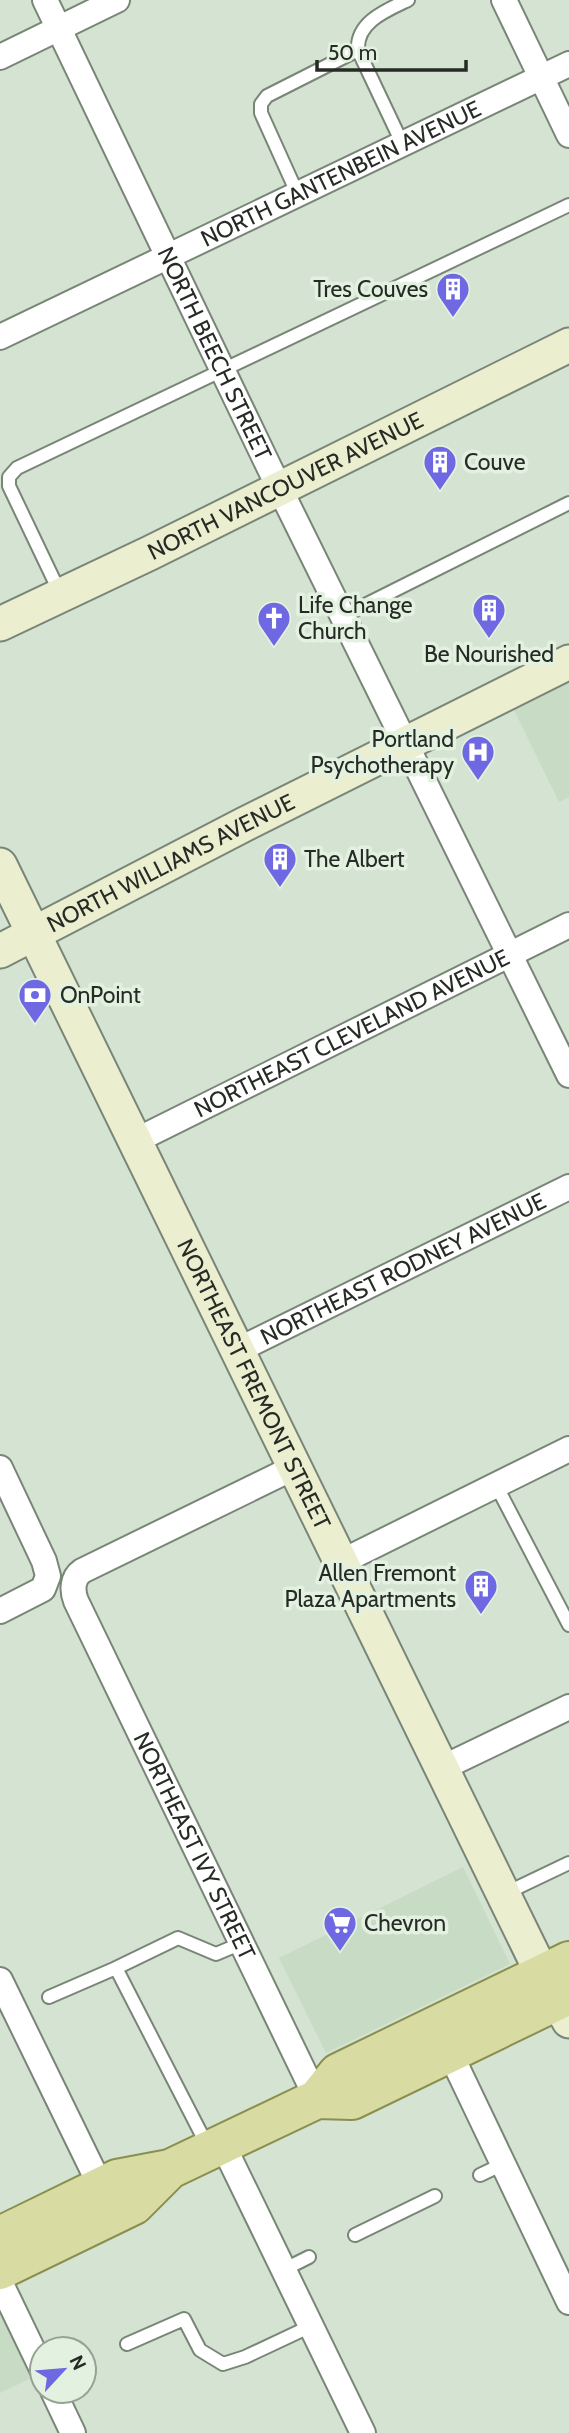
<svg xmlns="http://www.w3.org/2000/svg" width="569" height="2433" font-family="Cabin,sans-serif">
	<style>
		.built { fill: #c8dbc4 }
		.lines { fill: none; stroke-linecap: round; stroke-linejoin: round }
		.lane-casing { stroke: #798677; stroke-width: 16 }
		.street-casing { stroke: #798677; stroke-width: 28 }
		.secondary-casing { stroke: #798677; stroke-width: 37 }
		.primary-casing { stroke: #898f4e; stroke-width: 42 }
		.lane { stroke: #fff; stroke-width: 12 }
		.street { stroke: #fff; stroke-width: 24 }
		.secondary { stroke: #eceed0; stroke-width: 33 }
		.primary { stroke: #d9dca2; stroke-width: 38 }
		.labels { text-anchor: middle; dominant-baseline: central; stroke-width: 7; stroke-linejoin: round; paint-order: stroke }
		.street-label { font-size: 23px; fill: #262b25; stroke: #e3f1e0 }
		.poi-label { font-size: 23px; fill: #262b25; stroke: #e3f1e0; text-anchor: start }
	</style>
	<rect width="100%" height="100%" fill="#d5e3d3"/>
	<!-- built -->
	<path class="built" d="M569 682V797L559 802 514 710Z
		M463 1867 510 1964 326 2053 279 1958Z
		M0 2316 33 2377 0 2393Z"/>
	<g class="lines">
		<defs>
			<path id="lane" d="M403 145 358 50C356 22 387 10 408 0
				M298 195 261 113V104L267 96 358 50
				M61 595 9 486V477L17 468 569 205
				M343 616 569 503
				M496 1485 569 1625
				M504 1894 569 1863
				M49 1997 116 1968
				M208 2147 116 1968 178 1938 216 1954 242 1943
				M480 2175 503 2164
				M355 2235 435 2196
				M283 2270 309 2257
				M127 2344 184 2319 200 2350 223 2364 245 2357 311 2326"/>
			<g id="street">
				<path id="s1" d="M45 0 269 467 569 1075"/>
				<path d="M504 0 569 135"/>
				<path d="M0 57 117 0"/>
				<path id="s2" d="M0 337 569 64"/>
				<path id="s3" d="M135 1141 569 925"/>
				<path id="s4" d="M238 1350 569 1187"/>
				<path id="s5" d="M295 1467 82 1571C72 1578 72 1591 76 1601L317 2099"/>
				<path d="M0 1468 44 1561 48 1576 43 1589 0 1611"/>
				<path d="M341 1562 569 1449"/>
				<path d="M442 1768 569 1707"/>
				<path d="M0 1980 101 2187"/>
				<path d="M450 2053 569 2302"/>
				<path d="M222 2143 363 2433"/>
				<path d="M0 2282 42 2369"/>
				<path d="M53 2391 73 2433"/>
			</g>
			<g id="secondary">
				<path id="s6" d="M0 624 150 553 569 345"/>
				<path id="s7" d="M0 865 535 1959 569 2021"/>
				<path id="s8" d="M0 951 245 824 569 662"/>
			</g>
			<path id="primary" d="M317 2099 338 2073 569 1961
				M0 2236 117 2179 170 2169 317 2099 352 2100 569 1995
				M0 2270 134 2205 170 2169"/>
		</defs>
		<!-- lane casing -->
		<use href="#lane" class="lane-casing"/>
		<!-- street casing -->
		<use href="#street" class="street-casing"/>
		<!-- secondary casing -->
		<use href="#secondary" class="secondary-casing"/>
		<!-- primary casing -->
		<use href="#primary" class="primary-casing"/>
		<!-- lane -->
		<use href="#lane" class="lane"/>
		<!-- street -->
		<use href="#street" class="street"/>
		<!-- secondary -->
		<use href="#secondary" class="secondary"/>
		<!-- primary -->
		<use href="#primary" class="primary"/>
	</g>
	<!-- icons -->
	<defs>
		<symbol id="building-pin" viewBox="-11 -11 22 30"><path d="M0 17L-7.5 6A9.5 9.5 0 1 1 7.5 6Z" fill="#6e68e2" stroke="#e3f1e0"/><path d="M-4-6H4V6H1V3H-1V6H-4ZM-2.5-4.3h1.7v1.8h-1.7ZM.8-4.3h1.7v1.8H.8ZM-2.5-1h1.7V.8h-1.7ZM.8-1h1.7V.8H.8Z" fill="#fff"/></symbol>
		<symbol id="church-pin" viewBox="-11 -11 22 30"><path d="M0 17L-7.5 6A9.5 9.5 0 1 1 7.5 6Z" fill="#6e68e2" stroke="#e3f1e0"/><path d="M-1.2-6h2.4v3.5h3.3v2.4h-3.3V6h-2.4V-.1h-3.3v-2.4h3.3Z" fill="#fff"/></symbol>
		<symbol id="hospital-pin" viewBox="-11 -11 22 30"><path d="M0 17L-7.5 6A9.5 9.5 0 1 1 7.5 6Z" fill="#6e68e2" stroke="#e3f1e0"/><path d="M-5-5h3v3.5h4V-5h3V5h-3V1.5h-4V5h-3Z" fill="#fff"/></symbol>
		<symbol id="bank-pin" viewBox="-11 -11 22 30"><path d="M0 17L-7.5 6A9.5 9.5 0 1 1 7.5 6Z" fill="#6e68e2" stroke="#e3f1e0"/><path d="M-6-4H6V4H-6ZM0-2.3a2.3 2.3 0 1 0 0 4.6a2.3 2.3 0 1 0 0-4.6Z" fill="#fff"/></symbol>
		<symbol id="supermarket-pin" viewBox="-11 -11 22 30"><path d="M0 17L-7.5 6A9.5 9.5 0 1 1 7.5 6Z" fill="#6e68e2" stroke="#e3f1e0"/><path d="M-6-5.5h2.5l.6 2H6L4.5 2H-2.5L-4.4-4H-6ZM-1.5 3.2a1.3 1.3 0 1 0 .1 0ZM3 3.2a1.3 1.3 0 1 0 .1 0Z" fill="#fff"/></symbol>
	</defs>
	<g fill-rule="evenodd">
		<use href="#building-pin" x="434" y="270" width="38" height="52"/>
		<use href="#building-pin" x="421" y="443" width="38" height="52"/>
		<use href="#building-pin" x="470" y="591" width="38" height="52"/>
		<use href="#church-pin" x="255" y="599" width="38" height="52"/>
		<use href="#hospital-pin" x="459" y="733" width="38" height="52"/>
		<use href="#building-pin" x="261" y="840" width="38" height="52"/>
		<use href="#bank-pin" x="16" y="976" width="38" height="52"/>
		<use href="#building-pin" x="462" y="1567" width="38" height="52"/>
		<use href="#supermarket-pin" x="321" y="1904" width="38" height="52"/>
	</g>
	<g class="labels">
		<!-- street labels -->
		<g class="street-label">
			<text stroke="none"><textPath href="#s2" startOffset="378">NORTH GANTENBEIN AVENUE</textPath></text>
			<text stroke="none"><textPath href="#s1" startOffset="392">NORTH BEECH STREET</textPath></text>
			<text stroke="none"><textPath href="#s6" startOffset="317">NORTH VANCOUVER AVENUE</textPath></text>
			<text stroke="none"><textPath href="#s8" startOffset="192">NORTH WILLIAMS AVENUE</textPath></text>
			<text stroke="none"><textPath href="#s3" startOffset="242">NORTHEAST CLEVELAND AVENUE</textPath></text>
			<text stroke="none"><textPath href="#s4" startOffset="184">NORTHEAST RODNEY AVENUE</textPath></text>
			<text stroke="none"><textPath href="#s7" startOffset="578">NORTHEAST FREMONT STREET</textPath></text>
			<text stroke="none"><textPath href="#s5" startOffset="542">NORTHEAST IVY STREET</textPath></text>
		</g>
		<!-- poi labels -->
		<g class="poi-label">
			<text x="428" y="289" text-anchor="end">Tres Couves</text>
			<text x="464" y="462">Couve</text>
			<text x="298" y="605">Life Change<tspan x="298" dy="26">Church</tspan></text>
			<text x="489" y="654" text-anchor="middle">Be Nourished</text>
			<text x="454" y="739" text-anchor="end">Portland<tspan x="454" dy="26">Psychotherapy</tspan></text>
			<text x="304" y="859">The Albert</text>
			<text x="60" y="995">OnPoint</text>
			<text x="456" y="1573" text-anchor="end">Allen Fremont<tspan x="456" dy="26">Plaza Apartments</tspan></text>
			<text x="364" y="1923">Chevron</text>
		</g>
	</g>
	<!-- north arrow -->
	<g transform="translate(63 2370) rotate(64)"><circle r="33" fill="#e3f1e0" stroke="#97a295" stroke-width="2"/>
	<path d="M0-5L12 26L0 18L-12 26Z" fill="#6e68e2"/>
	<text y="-10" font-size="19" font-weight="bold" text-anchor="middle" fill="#262b25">N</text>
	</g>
	<!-- scale -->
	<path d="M317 60v10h149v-10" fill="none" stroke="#262b25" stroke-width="3.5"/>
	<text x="328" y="60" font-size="21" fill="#262b25" stroke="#e3f1e0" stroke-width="5" paint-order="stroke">50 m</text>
</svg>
